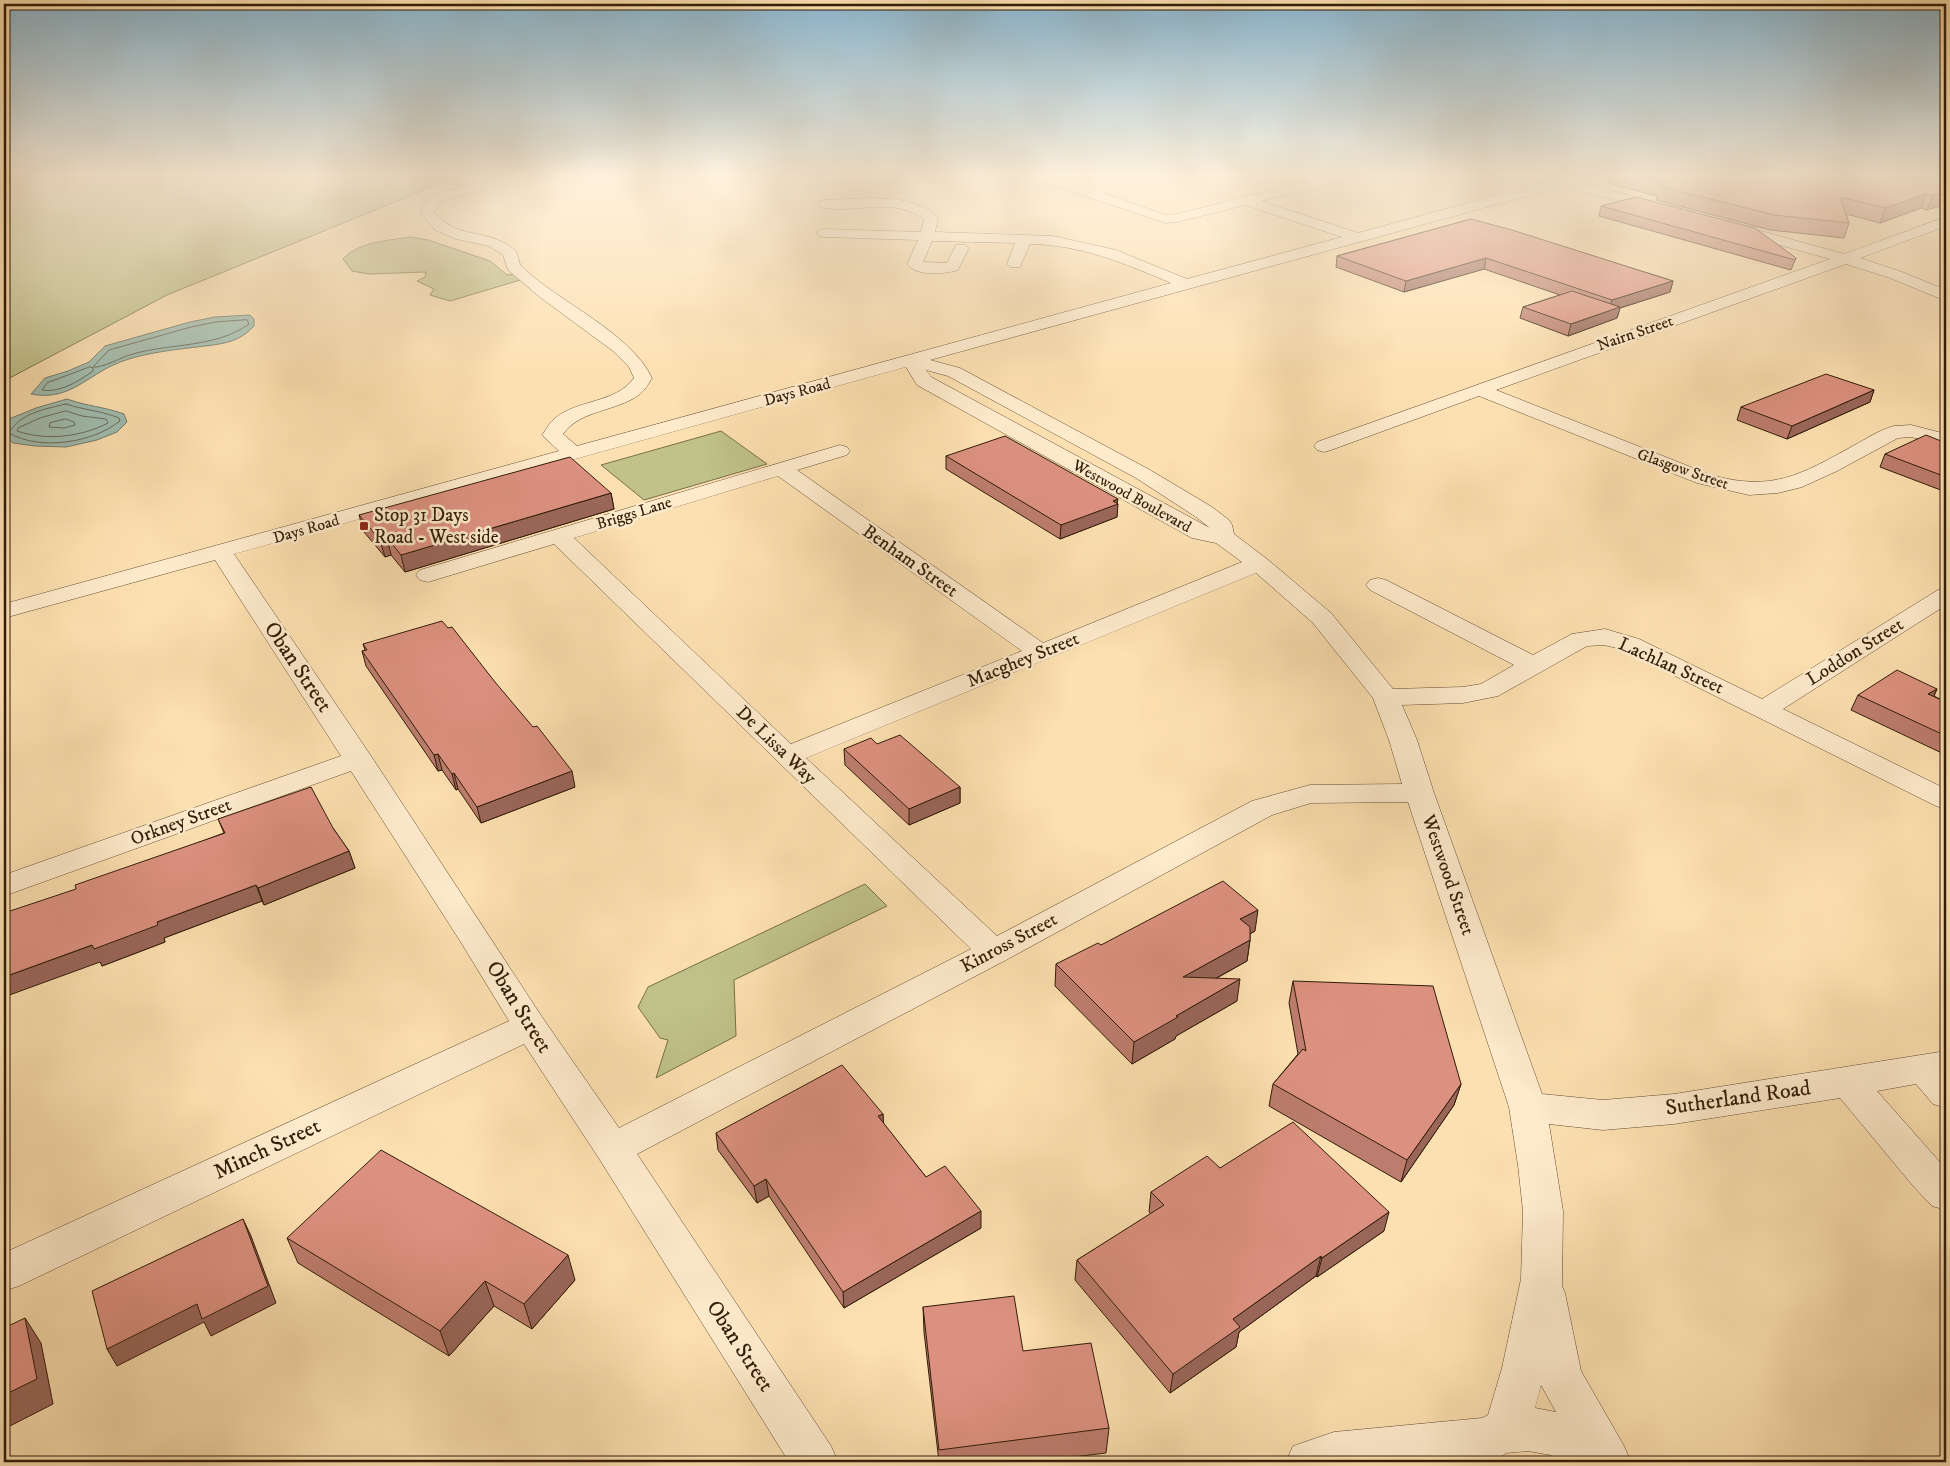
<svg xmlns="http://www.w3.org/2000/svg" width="1950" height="1466" font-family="'IM FELL DW Pica',serif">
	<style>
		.green { fill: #c0c28a; stroke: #786f48 }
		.water { fill: #a0bdb0; stroke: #747d6c }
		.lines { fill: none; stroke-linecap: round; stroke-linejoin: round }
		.shore { stroke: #686c5c; stroke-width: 1 }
		.minor-casing { stroke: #644d32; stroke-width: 1 }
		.minor { fill: #feebcc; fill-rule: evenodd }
		.wall { fill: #bd7d6e; stroke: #311c07 }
		.shaded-wall { fill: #9a665a; stroke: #311c07 }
		.building { fill: #dc9180; stroke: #311c07 }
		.poi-dot { fill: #8f2418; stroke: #feebcc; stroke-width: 2 }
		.labels { text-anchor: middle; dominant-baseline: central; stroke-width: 5; stroke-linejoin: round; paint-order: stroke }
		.far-street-label { font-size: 16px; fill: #311c07; stroke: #feebcc }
		.poi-label { font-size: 19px; fill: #311c07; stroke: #feebcc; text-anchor: start }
		.street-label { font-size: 19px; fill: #311c07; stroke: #feebcc }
		.near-street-label { font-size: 22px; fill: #311c07; stroke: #feebcc }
	</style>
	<rect width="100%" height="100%" fill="#fde0b1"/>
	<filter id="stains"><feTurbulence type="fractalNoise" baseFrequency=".004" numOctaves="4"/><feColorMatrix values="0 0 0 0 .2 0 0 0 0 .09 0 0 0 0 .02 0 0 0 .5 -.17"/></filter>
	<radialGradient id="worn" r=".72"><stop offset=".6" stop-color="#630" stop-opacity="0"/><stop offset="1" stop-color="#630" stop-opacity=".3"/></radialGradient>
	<!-- green -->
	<path class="green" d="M4 174H474L444 182 167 295 4 381Z
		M411 237 428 240 490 261 507 275 522 274 527 278 450 301 430 295 434 289 417 281 425 277 426 272 369 274 352 271 343 259C358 242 390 240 411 237Z
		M721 431 767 464 644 500 601 465Z
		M865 884 887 906 734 980 736 1036 656 1078 668 1040 660 1038 638 1007 648 987Z"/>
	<!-- water -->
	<path class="water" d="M250 315 254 319V326C250 330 246 334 242 336 230 344 212 345 197 347 171 350 135 354 111 366 83 380 66 401 31 394L45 378 68 371 89 362 105 346 190 322 215 317Z
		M67 399C86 406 105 407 124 414L127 422 117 432 97 440 66 447 35 446 13 443 4 435 9 419 36 408Z"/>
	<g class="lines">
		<!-- shore -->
		<path class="shore" d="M247 320 249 324C216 348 171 343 133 354 124 356 100 369 93 367L109 350 191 327 216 322Z
			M90 367 93 368V371C79 381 60 393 42 390L47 383Z
			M66 404C84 410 102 411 119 418L120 421C92 443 40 451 9 433 20 413 45 409 66 404Z
			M66 411 82 416 106 419 108 423C81 437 46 441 17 431L18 428 40 418Z
			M66 419 74 422 75 425 64 428 49 427 50 423Z"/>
		<defs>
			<path id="minor" d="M513 174H536L535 177 441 201 434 212C457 237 470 229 498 240 504 242 510 246 515 250 519 255 518 263 522 267 560 303 630 332 652 378 649 383 645 390 640 394 617 412 581 409 563 434L577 446 1171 283C1123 263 1082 245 1030 244L1020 267H1010L1007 264 1015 243 932 241 923 262 947 263 956 245H966L969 248 958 270C945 274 917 277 907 264L918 240 824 237 819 236 817 233 819 230 824 229 921 232 924 220C895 195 853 215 820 207L818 204 820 201 825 200C855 199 918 191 938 219L935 232 1053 236 1116 250 1187 279 1342 237 1245 205 1177 222 1165 223 1028 177 1027 174H1047L1166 215 1177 214 1336 174H1360L1359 177 1261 201 1358 233 1574 174H1597L1596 177 1578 182 1668 206 1670 209 1663 213 1563 186 930 360 960 368 1150 470 1212 507 1229 520 1232 525 1234 534 1267 559 1331 613 1393 689 1463 687 1481 684 1514 665 1370 590 1366 585 1370 580 1378 578 1386 580 1533 655 1572 634 1605 629 1639 639 1762 699 1938 590 1946 588V605L1783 709 1946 789V809L1936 806 1621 649 1604 645 1587 646 1498 696 1463 703 1402 705 1417 740 1434 793 1542 1094 1603 1100 1674 1094 1946 1051V1108L1933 1104 1916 1084 1877 1091 1946 1169V1210L1932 1206 1914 1187 1840 1098 1674 1124 1603 1130 1549 1124 1563 1211 1562 1286 1565 1293 1581 1371 1624 1446 1631 1462H1564L1551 1455 1528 1451 1506 1453 1494 1462H1286L1293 1446 1334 1432 1482 1418 1488 1415 1502 1368 1521 1279 1523 1211 1518 1165 1509 1107 1408 802 1311 803 1272 815 1006 960 637 1154 831 1446 838 1462H789L600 1160 524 1044 19 1286 4 1291V1253L509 1021 462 944 351 771 4 896V875L341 756 215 560 4 618V604L559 451 542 435C546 430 549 423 554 419 577 399 615 404 634 378L629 367 613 351 541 298 508 270 503 255 489 246 456 239 435 230 420 212 431 195ZM906 367 917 385 1192 538 1216 543 1242 562 1043 643 797 470 847 455 850 451 847 447 840 445 420 570 416 575 420 580 428 582 554 544 971 949 619 1128 542 1017 373 759 234 554ZM926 370 948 376 1136 478 1196 517 1210 528 931 377ZM778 476 1022 651 791 744 574 538ZM1256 573 1313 623 1373 698 1389 740 1402 784 1310 785 1252 801 997 936 806 758ZM1541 1385 1556 1412 1535 1408Z
				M1946 217V226L1860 258 1902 272 1946 290V301L1890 278 1846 264 1496 390 1711 475C1773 492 1800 475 1853 446 1866 439 1879 430 1894 426L1911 425 1946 434V446L1911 437 1898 438 1837 471 1802 487 1778 493 1749 495 1697 483 1479 396 1331 450 1324 452 1317 450 1314 446 1317 442 1830 259 1726 230 1724 227 1726 224H1736L1844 254Z"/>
		</defs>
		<!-- minor casing -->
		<use href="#minor" class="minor-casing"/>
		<!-- minor -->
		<use href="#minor" class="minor"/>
	</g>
	<!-- wall -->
	<path class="wall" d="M1610 174H1946V204L1927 210 1921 208 1880 223 1846 214 1849 223 1844 238 1770 230 1656 200 1657 196 1608 183Z
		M1601 206 1796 258 1791 270 1599 216Z
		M1471 219 1673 281 1670 292 1620 308 1617 318 1568 336 1520 318 1523 307 1560 295 1484 269 1404 292 1336 267 1337 256Z
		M1874 390 1870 402 1787 439 1737 420 1741 407Z
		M1946 443V492L1880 467 1885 454Z
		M946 456 1117 503V517L1060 539 946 469Z
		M611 493 614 509 405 572 391 555 385 557 364 532 359 515Z
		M363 644 575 787 481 823 458 789 456 790 442 770 438 771 366 666 362 651 365 650Z
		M1937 689 1934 696 1946 702V755L1851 710 1858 695Z
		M877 744 960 787V803L909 825 845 765 844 749Z
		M218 819 333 828 349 851 355 868 264 905 262 901 164 938 165 942 102 966 76 889 224 833Z
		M1255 931 1250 934V940L1247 961 1217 978 1237 1001 1176 1036 1175 1039 1132 1064 1055 986 1056 964 1101 945Z
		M1293 981 1461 1084 1454 1105 1401 1182 1269 1106 1273 1084 1298 1054 1289 1003Z
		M883 1114V1123L926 1177 981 1228 844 1308 769 1196 757 1203 718 1150 716 1133Z
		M1220 1168 1384 1231 1317 1277 1316 1276 1239 1332 1236 1347 1170 1393 1075 1280 1077 1260 1151 1214 1149 1212 1151 1192Z
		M287 1238 575 1280 532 1329 494 1306 449 1356 298 1263Z
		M923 1307 1023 1351 1109 1428 1106 1453 1033 1462H939L924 1332Z"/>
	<!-- shaded-wall -->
	<path class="shaded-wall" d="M1946 191V204L1927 210 1933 196Z
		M1926 194 1921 208 1880 223 1885 208Z
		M1486 258 1484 269 1404 292 1406 281Z
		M1673 281 1670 292 1620 308 1617 318 1568 336 1571 324 1609 311 1612 300Z
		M1874 390 1870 402 1787 439 1792 426Z
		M611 493 614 509 405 572 401 555Z
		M1118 499 1117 504H1118L1117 517 1060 539 1061 525Z
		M387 538 391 555 385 557 380 540Z
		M1937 689 1930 704 1928 694Z
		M438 754 442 770 438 771 434 755Z
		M572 771 575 787 481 823 477 807Z
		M454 773 458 789 456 790 452 774Z
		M960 787V803L909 825V809Z
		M349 851 355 868 264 905 258 888Z
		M256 885 262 901 164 938 165 942 102 966 100 962 4 997V977L157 922Z
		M1258 910 1255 931 1237 941 1240 919Z
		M1250 940 1247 961 1180 998 1183 977Z
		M1240 979 1237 1001 1176 1036 1175 1039 1132 1064 1134 1042 1176 1016Z
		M1461 1084 1454 1105 1401 1182 1407 1160Z
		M883 1114 884 1131 878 1116Z
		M766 1179 769 1196 757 1203 754 1186Z
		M981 1211V1228L844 1308 843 1292Z
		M1389 1212 1384 1231 1317 1277 1322 1258Z
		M243 1219 251 1236 276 1303 211 1336 204 1322 117 1366 107 1349Z
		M568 1255 575 1280 532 1329 524 1304Z
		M1321 1256 1316 1276 1239 1332 1236 1347 1170 1393 1173 1374 1233 1319Z
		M485 1281 494 1306 449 1356 440 1331Z
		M25 1318 41 1343 53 1404 4 1429V1395Z"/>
	<!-- building -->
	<path class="building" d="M1634 174H1938L1946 177V191L1933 196 1926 194 1885 208 1840 197 1849 223 1774 215 1659 186 1669 183Z
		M1636 197 1755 228 1796 258 1795 260 1601 206Z
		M1471 219 1512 230 1673 281 1612 300 1486 258 1406 281 1337 256Z
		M1572 291 1620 307 1571 324 1523 307Z
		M1826 374 1874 390 1792 426 1741 407Z
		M1926 435 1946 443V477L1885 454Z
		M1005 436 1118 499 1113 501 1118 504 1061 525 946 456Z
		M570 457 611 493 401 555 387 538 380 540 359 515Z
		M442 621 448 628 452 627 495 682 533 727 537 726 572 771 477 807 454 773 452 774 438 754 434 755 362 651 367 650 363 644Z
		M1897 670 1937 689 1928 694 1946 702V736L1858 695Z
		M900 735 960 787 909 809 844 749 871 738 877 744Z
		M311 787 333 828 349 851 258 888 256 885 157 922 158 925 94 949 92 945 4 977V913L76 889 75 885 225 833 218 819Z
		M1223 881 1258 910 1240 919 1250 927V940L1183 977 1240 979 1176 1016 1178 1017 1134 1042 1056 964 1098 943 1101 945Z
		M1293 981 1433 986 1461 1084 1407 1160 1273 1084 1303 1049 1306 1051Z
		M842 1065 883 1114 878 1116 926 1177 945 1166 981 1211 843 1292 766 1179 754 1186 716 1133Z
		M1293 1122 1389 1212 1322 1258 1321 1256 1233 1319 1240 1327 1173 1374 1077 1260 1164 1205 1151 1192 1207 1156 1220 1168Z
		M381 1150 568 1255 524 1304 485 1281 440 1331 287 1238Z
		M243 1219 268 1286 202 1319 197 1304 107 1349 92 1291Z
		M1014 1296 1023 1351 1091 1343 1109 1428 939 1450 923 1307Z
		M25 1318 37 1379 4 1395V1328Z"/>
	<!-- sky -->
	<linearGradient id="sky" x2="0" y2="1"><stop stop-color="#8bb8d2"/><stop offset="0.46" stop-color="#fef1dc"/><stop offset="1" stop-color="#fef1dc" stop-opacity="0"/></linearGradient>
	<rect width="1950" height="380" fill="url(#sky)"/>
	<!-- markers -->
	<rect class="poi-dot" x="359" y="521" width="10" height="10" rx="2.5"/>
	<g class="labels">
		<!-- far-street labels -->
		<g class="far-street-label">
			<text transform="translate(1635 333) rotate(-19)">Nairn Street</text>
			<text transform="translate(797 392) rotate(-15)">Days Road</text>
			<text transform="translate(1683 469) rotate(19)">Glasgow Street</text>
			<text transform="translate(1132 496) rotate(29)">Westwood Boulevard</text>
			<text transform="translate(634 513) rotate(-17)">Briggs Lane</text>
			<text transform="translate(306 529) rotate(-16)">Days Road</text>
		</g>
		<!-- poi labels -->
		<g class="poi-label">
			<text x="374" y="515">Stop 31 Days<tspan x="374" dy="22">Road - West side</tspan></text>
		</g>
		<!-- street labels -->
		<g class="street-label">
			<text transform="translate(910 561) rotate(35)">Benham Street</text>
			<text transform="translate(1855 652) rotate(-32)">Loddon Street</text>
			<text transform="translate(1023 660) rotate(-22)">Macghey Street</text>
			<text transform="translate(1671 666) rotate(24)">Lachlan Street</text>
			<text transform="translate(776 745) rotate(44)">De Lissa Way</text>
			<text transform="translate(181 822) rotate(-20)">Orkney Street</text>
			<text transform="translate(1448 875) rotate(71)">Westwood Street</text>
			<text transform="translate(1009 943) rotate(-28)">Kinross Street</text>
		</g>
		<!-- near-street labels -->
		<g class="near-street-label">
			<text transform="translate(298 667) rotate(56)">Oban Street</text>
			<text transform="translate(519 1007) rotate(58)">Oban Street</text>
			<text transform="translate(1738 1098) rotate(-8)">Sutherland Road</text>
			<text transform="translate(267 1149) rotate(-25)">Minch Street</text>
			<text transform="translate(740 1346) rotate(57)">Oban Street</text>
		</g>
	</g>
	<!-- margin -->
	<rect width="1950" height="1466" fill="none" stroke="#fde0b1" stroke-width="20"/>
	<rect x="5" y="5" width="1940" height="1456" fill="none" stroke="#311c07" stroke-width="2.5"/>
	<rect x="10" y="10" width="1930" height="1446" fill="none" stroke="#311c07"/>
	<rect width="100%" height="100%" filter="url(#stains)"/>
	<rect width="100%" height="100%" fill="url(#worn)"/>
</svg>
